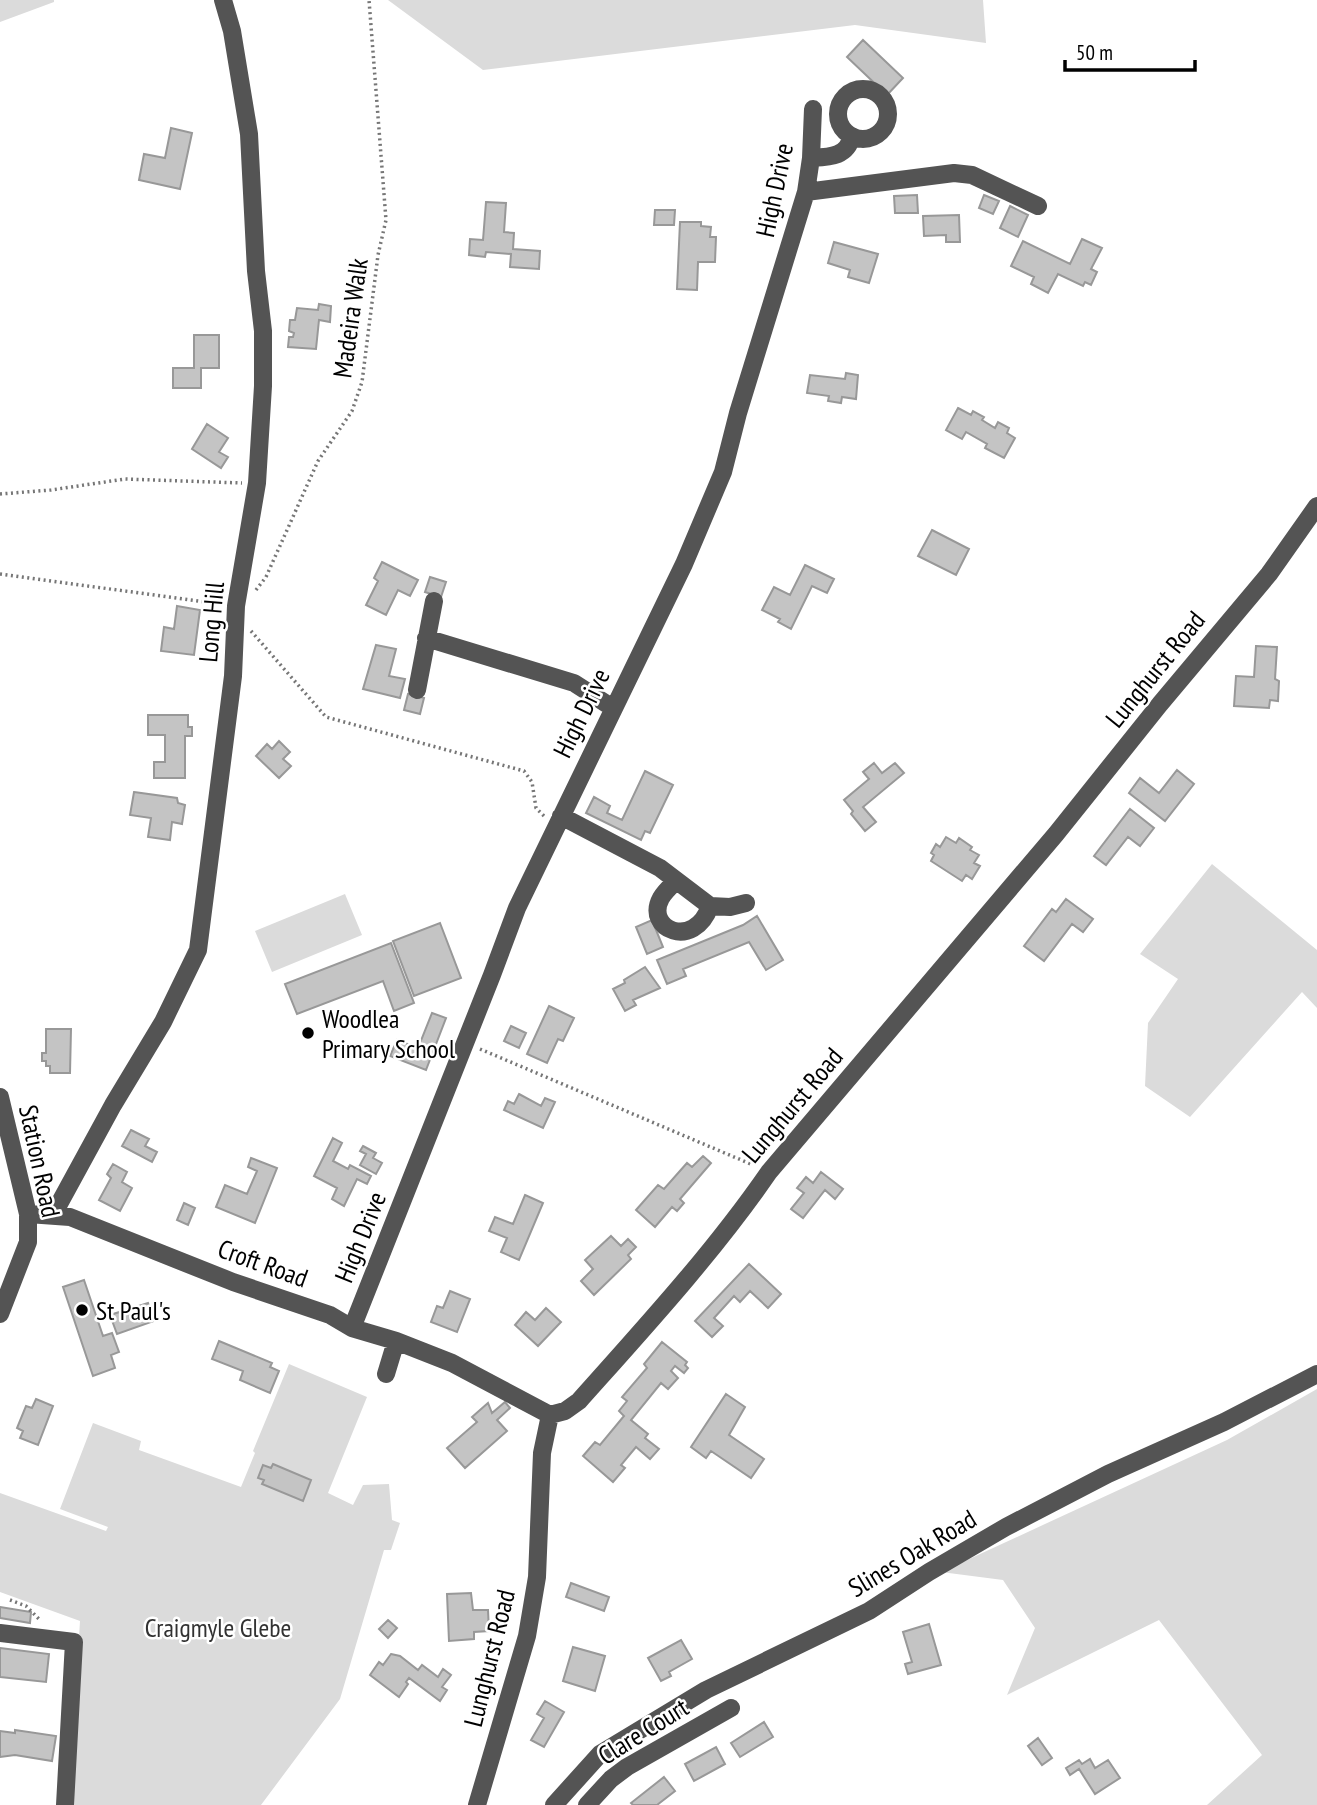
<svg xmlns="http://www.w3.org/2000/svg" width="1317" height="1805" font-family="'PT Sans Narrow',sans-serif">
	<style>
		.green { fill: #dbdbdb }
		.building { fill: #c4c4c4; stroke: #989898; stroke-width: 2 }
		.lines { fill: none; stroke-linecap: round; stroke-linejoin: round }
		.path { stroke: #767676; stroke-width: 3.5; stroke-dasharray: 2 3.5; stroke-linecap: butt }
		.minor { stroke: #545454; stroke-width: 18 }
		.poi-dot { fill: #000; stroke: #fff; stroke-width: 2.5 }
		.labels { text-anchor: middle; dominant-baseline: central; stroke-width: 5; stroke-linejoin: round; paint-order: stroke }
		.street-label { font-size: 26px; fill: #000; stroke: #fff }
		.poi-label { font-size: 26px; fill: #000; stroke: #fff; text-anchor: start }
		.park-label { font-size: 26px; fill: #323232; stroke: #fff }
	</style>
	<rect width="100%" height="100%" fill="#fff"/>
	<!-- green -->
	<path class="green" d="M0 0H54V2L0 22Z
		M388 0H983L986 43 855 25 483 70Z
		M1212 864 1317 950V1008L1302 992 1190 1117 1145 1086 1148 1023 1178 979 1140 954Z
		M345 894 362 935 272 972 255 931Z
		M289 1364 367 1397 328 1493 353 1505 363 1485 389 1484 392 1520 400 1523 391 1550H384L340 1699 261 1805H69L80 1621 0 1592V1493L106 1531 108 1527 60 1509 93 1423 141 1441 139 1450 241 1487 255 1453 253 1451Z
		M1317 1389V1805H1207L1262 1755 1159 1620 1007 1695 1035 1628 1003 1580 941 1572 1227 1440Z"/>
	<!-- building -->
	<path class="building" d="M863 40 903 78 887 95 847 57Z
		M171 128 192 133 180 189 139 180 144 154 165 158Z
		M917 195 918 213H895L894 196Z
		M984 195 999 201 993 214 979 208Z
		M486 202 506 203 504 232 514 233 513 249 540 251 539 269 510 267 511 254 486 252 485 257 469 255 470 239 483 240Z
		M1010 206 1028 215 1018 237 1000 228Z
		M655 210H675L674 225H654Z
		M959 215 960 242H946V235L924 236 923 216Z
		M680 222H701V226L711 227 710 237H716L715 262H698L697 290 677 289Z
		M1082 239 1102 248 1091 269 1097 272 1091 285 1085 282 1083 286 1058 274 1048 293 1031 284 1034 277 1011 266 1023 241 1070 264Z
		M834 242 878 254 869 283 848 277 850 270 828 263Z
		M319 304 331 306 330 322 319 320 316 349 288 347 289 337H293L294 333 289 331 290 320H295L297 308 318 310Z
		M194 335H219V368H201V388H173V368H194Z
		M846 373 858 375 856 399 842 397 841 403 828 401 829 396 807 393 810 375 845 379Z
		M958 408 971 415 973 411 984 417 982 420 995 428 998 422 1009 428 1007 433 1015 438 1004 458 985 448 987 444 966 432 962 439 946 430Z
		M207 424 228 438 219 452 228 457 221 468 192 449Z
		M932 530 969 549 956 575 918 556Z
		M382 562 418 580 410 596 398 590 386 615 366 605 378 581 374 578Z
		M805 565 834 579 827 593 812 586 791 629 778 622 780 619 762 610 774 587 790 595Z
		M430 577 446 582 441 597 425 592Z
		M177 606 200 610 194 655 161 651 164 627 174 629Z
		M376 645 396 649 389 676 405 679 400 698 363 689Z
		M1256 646 1277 647 1275 679 1279 681 1278 701 1270 700 1269 708 1234 706 1236 676 1254 677Z
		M408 694 424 698 420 714 404 710Z
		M148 715H188V727H192V736H185V778H154V762H165V735H148Z
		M279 741 290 752 283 759 291 766 279 778 256 756 267 744 272 749Z
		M874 763 882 773 895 763 904 773 863 807 876 822 865 831 851 814 853 811 844 800 869 779 863 772Z
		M1177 770 1194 784 1165 821 1129 793 1140 778 1159 793Z
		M645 771 673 785 650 833 645 831 641 840 586 813 594 797 610 806 607 813 622 820Z
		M134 792 177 798 178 803 185 805 182 824 172 822 170 840 148 837 151 818 130 815Z
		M1130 809 1154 828 1140 846 1128 837 1106 865 1094 856Z
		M946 837 956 843 959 838 972 847 970 850 979 855 974 863 980 866 972 879 966 875 962 881 931 861 934 855 931 853 936 844 940 847Z
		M1066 899 1093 919 1083 932 1072 924 1044 961 1024 946 1052 909 1056 912Z
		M757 916 783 960 766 970 749 942 683 969 686 976 667 984 657 960 743 925Z
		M652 920 663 947 647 954 636 927Z
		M440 923 461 978 414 996 393 941Z
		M391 943 414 1003 394 1011 383 981 297 1014 285 984Z
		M645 967 660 988 633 1000 636 1005 625 1011 613 989 625 983 624 980Z
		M549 1006 574 1018 563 1041 558 1039 547 1063 527 1054Z
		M432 1013 446 1018 426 1070 390 1056 397 1040 418 1048Z
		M511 1026 526 1033 519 1048 504 1041Z
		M46 1029H71L70 1073H50V1066H46V1061H42V1053H46Z
		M519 1094 541 1106 545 1098 555 1102 543 1128 504 1110 508 1101 514 1104Z
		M131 1130 149 1139 145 1146 157 1152 152 1162 122 1146Z
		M333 1138 342 1143 333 1161 348 1169 350 1165 371 1176 367 1184 357 1179 344 1206 332 1199 337 1188 314 1176Z
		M363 1146 376 1153 373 1158 382 1163 376 1174 360 1165 366 1154 360 1151Z
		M703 1156 711 1163 680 1199 684 1203 677 1211 672 1207 655 1227 636 1210 658 1185 664 1189 687 1163 692 1167Z
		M251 1158 277 1168 255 1223 216 1207 225 1185 247 1194 257 1171 248 1167Z
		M113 1164 127 1172 122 1182 132 1188 120 1211 99 1200 111 1178 107 1174Z
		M821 1172 843 1189 835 1199 825 1190 803 1218 791 1209 804 1193 797 1188 806 1177 813 1183Z
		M525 1195 543 1203 519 1260 501 1252 507 1238 489 1231 495 1217 513 1224Z
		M184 1203 195 1208 188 1225 177 1220Z
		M611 1236 621 1246 628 1239 636 1247 628 1255 631 1259 594 1295 581 1281 593 1269 585 1260Z
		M749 1264 781 1294 768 1308 750 1291 740 1302 734 1296 714 1318 723 1326 712 1337 695 1321Z
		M84 1280 103 1336 112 1333 119 1352 111 1355 115 1368 93 1376 63 1287Z
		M450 1291 470 1299 457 1332 431 1322 437 1306 443 1308Z
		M148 1303 154 1321 117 1334 110 1315Z
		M546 1308 561 1322 538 1346 515 1325 526 1312 535 1320Z
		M219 1341 272 1363 270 1367 279 1371 270 1393 240 1380 243 1371 212 1359Z
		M662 1342 687 1362 685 1365 688 1368 684 1373 675 1366 671 1371 678 1378 668 1389 661 1383 631 1420 648 1434 645 1438 659 1449 650 1459 636 1447 621 1465 625 1468 613 1482 583 1456 595 1442 600 1445 624 1416 619 1411 627 1401 622 1397 647 1368 644 1364Z
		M726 1394 745 1407 729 1435 764 1459 751 1478 711 1451 706 1458 691 1447Z
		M36 1399 53 1406 38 1445 20 1438 23 1431 17 1428 26 1406 32 1408Z
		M505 1402 510 1408 497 1420 507 1431 465 1468 447 1448 477 1422 472 1417 488 1403 492 1413Z
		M273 1464 311 1480 303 1501 262 1484 264 1480 258 1478 263 1465 271 1468Z
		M571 1583 609 1597 604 1611 566 1597Z
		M471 1593 473 1610H488L489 1631 474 1632V1639L449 1641 447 1594Z
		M0 1607 31 1612 30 1623 0 1618Z
		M388 1620 397 1628 388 1638 379 1629Z
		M929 1624 941 1665 908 1674 905 1664 912 1662 903 1632Z
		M681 1640 692 1659 669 1672 671 1676 661 1681 648 1658Z
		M573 1647 605 1656 595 1691 563 1681Z
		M0 1648 49 1654 46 1682 0 1677Z
		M391 1654 400 1656 418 1670 422 1665 438 1677 443 1669 451 1675 442 1687 447 1690 440 1701 409 1678 406 1682 408 1684 399 1697 370 1675 379 1662 383 1665Z
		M545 1701 564 1712 544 1747 531 1740 544 1718 537 1714Z
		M764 1722 773 1737 740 1757 731 1743Z
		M15 1730 56 1736 52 1761 15 1755 0 1757V1731L15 1733Z
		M1038 1738 1052 1758 1042 1765 1028 1746Z
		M716 1747 725 1764 694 1781 685 1764Z
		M1090 1759 1095 1768 1108 1760 1120 1778 1095 1794 1079 1769 1070 1775 1066 1768 1079 1760 1082 1764Z
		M664 1777 675 1791 657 1805H633L631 1803Z"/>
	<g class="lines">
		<!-- path -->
		<path class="path" d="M0 494 51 490 125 479 242 483
			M0 574 220 604
			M256 590 266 577 318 461 352 411 362 382 378 255 386 220 369 0
			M251 631 326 717 524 771 532 782 536 808 544 816
			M480 1049 753 1165
			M10 1600 26 1606 40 1620"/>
		<!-- minor -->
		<path class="minor" d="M838 114a25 25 0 1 1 50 0a25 25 0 1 1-50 0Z
			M811 158C830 157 847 157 852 136
			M806 192 954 173 972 175 1038 206
			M426 638 574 683 613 708
			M417 690 434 601
			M561 816 660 868 710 906 730 907 746 903
			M676 881C671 886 665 891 661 898 644 929 694 951 710 906
			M0 1097 28 1214V1242L0 1314
			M28 1214 70 1217 233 1282 330 1315 352 1328 396 1341 452 1363 550 1415
			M53 1215 113 1105 163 1022 198 950 233 676 236 606 257 483 263 386V331L256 271 249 134 232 31 223 0
			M352 1328 492 975 517 908 684 564 723 472 738 413 806 192 811 158 813 109
			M386 1374 396 1341
			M0 1633 74 1642 65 1805
			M477 1805 527 1636 537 1577 542 1453 550 1415 565 1411 579 1401C645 1327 713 1253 769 1172L1056 834 1160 704 1269 574 1317 506
			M554 1805 600 1754 706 1690 869 1611 929 1572 1006 1527 1108 1474 1224 1422 1317 1374
			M587 1805 611 1779 627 1767 731 1708"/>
	</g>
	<!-- markers -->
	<g class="poi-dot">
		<circle cx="308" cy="1033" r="7"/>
		<circle cx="82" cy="1310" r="7"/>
	</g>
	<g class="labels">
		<!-- street labels -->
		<g class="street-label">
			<text transform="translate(774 190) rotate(-78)">High Drive</text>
			<text transform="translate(350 318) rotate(-82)">Madeira Walk</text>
			<text transform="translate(211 622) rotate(-85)">Long Hill</text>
			<text transform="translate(1155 669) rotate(-51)">Lunghurst Road</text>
			<text transform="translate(581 713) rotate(-64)">High Drive</text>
			<text transform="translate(792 1105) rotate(-50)">Lunghurst Road</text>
			<text transform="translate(40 1161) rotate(78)">Station Road</text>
			<text transform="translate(360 1237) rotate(-68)">High Drive</text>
			<text transform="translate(263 1263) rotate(20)">Croft Road</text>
			<text transform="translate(912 1553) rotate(-31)">Slines Oak Road</text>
			<text transform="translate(489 1658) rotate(-76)">Lunghurst Road</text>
			<text transform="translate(643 1731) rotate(-32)">Clare Court</text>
		</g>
		<!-- poi labels -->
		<g class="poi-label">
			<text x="322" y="1018">Woodlea<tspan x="322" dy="30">Primary School</tspan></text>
			<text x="96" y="1310">St Paul's</text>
		</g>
		<!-- park labels -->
		<g class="park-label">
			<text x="218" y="1627">Craigmyle Glebe</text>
		</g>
	</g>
	<!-- scale -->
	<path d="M1065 60v10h130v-10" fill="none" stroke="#000000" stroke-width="3.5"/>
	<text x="1076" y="60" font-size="21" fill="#000000" stroke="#ffffff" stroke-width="5" paint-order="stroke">50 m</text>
</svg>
